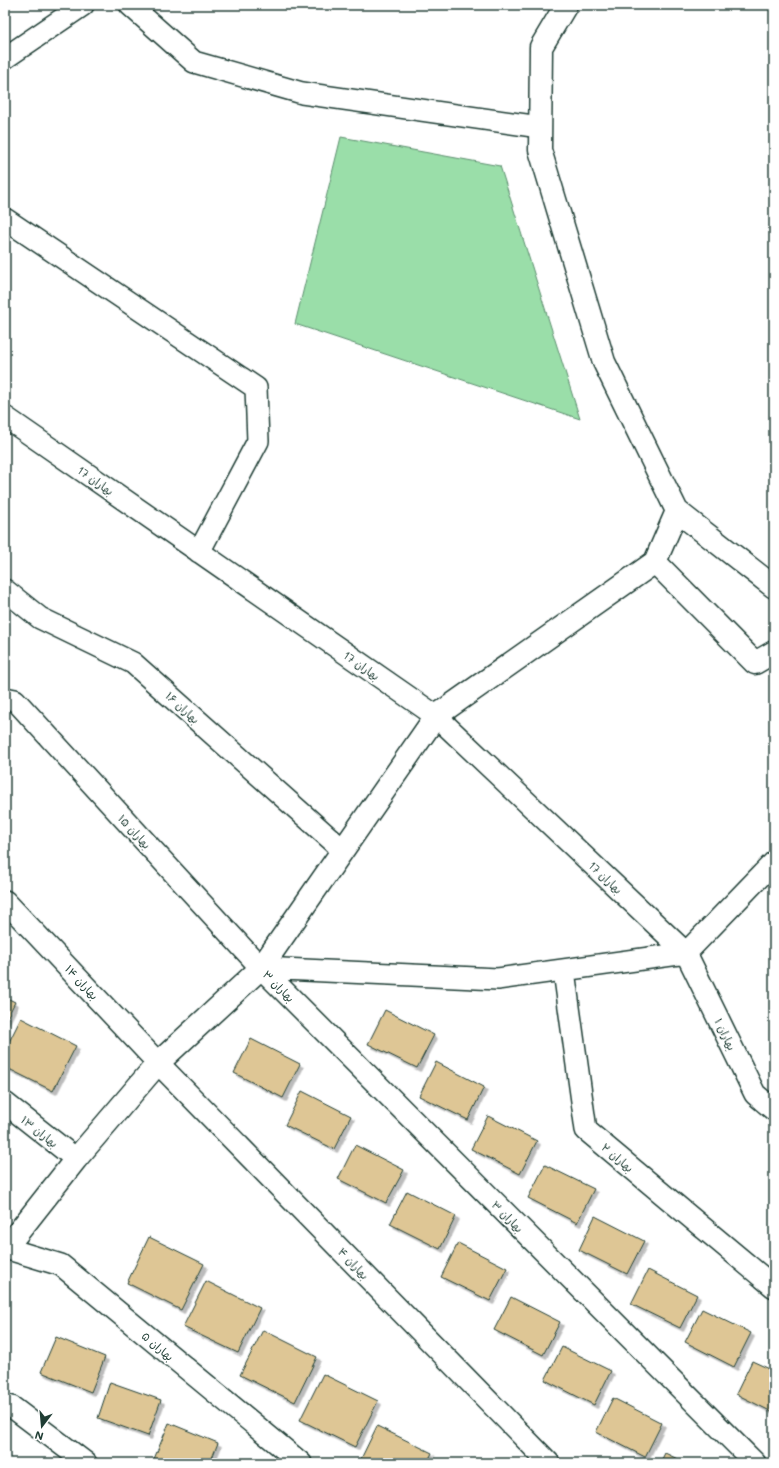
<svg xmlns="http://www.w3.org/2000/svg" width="779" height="1468" font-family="Mali,'Playpen Sans Arabic',sans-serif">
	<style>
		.green { fill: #9adea9; stroke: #5c8e6e }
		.building { fill: #dec695; stroke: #1f3d34; filter: url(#shadow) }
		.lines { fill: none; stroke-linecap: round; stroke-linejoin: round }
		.street-casing { stroke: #1f3d34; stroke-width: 24 }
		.secondary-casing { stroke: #1f3d34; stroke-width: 25 }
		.street { stroke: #fff; stroke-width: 21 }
		.secondary { stroke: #fff; stroke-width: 22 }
		.labels { text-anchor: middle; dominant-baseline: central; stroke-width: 3.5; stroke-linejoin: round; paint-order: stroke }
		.street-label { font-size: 11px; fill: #1f3d34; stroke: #fff }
	</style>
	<defs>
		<filter id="shadow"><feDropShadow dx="3.5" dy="3.5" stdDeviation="0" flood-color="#0004"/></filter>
	</defs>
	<rect width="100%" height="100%" fill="#fff"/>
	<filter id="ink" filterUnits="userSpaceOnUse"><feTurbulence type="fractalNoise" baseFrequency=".025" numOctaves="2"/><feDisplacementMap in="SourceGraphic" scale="8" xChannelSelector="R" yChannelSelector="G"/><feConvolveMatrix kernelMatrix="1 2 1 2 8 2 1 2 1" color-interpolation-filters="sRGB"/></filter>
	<g filter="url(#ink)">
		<!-- green -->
		<path class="green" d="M341 137 500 166 580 419 295 324Z"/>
		<!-- building -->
		<path class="building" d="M5 997 15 1002 5 1022Z
			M385 1010 434 1035 417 1068 368 1044Z
			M21 1018 76 1046 53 1091 5 1067V1050Z
			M251 1039 300 1064 283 1098 234 1073Z
			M436 1062 484 1087 468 1120 419 1096Z
			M302 1091 351 1116 334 1149 285 1125Z
			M488 1116 537 1141 520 1174 471 1149Z
			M355 1145 404 1170 386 1203 338 1179Z
			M545 1165 594 1189 577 1223 528 1198Z
			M407 1191 456 1216 440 1249 390 1224Z
			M595 1216 644 1241 627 1274 579 1250Z
			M149 1237 204 1264 181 1310 127 1283Z
			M458 1243 507 1268 490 1301 441 1277Z
			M648 1270 697 1295 680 1328 631 1304Z
			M206 1281 260 1308 238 1353 183 1327Z
			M511 1297 560 1322 543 1355 494 1330Z
			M702 1309 751 1333 734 1367 685 1342Z
			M263 1330 317 1357 295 1402 240 1375Z
			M56 1337 105 1357 91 1392 41 1372Z
			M562 1347 611 1371 594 1405 545 1380Z
			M752 1361 774 1371V1413L736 1394Z
			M323 1374 378 1401 355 1447 300 1420Z
			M110 1382 161 1400 148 1436 98 1418Z
			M613 1398 662 1423 645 1457 596 1432Z
			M169 1423 218 1443 210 1463H164L154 1459Z
			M377 1426 432 1453 427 1463H359Z
			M665 1453 686 1463H660Z"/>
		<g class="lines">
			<defs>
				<path id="street" d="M130 5 194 62 302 93 540 127
					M5 58 83 5
					M5 219 256 388 258 441 199 552
					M5 417 436 716 686 953 755 1094 774 1110
					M5 590 40 618 133 663 343 850
					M5 698 15 700 261 968 755 1463
					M5 901 158 1063 549 1463
					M261 968 498 979 686 953 774 862
					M564 971 586 1130 774 1287
					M5 1103 76 1159
					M5 1248 61 1265 301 1463
					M5 1405 12 1407 86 1463"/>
				<path id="secondary" d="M566 5 541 47 540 150 604 362 677 511
					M774 587 677 511 655 562 755 663 774 652
					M5 1249 76 1159 158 1063 261 968 436 716 655 562"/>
			</defs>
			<!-- street casing -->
			<use href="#street" class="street-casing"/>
			<!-- secondary casing -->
			<use href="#secondary" class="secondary-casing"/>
			<!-- street -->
			<use href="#street" class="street"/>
			<!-- secondary -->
			<use href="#secondary" class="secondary"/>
		</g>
	</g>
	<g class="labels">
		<!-- street labels -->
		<g class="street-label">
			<text transform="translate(96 480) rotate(35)">بهاران 17</text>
			<text transform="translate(362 665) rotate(35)">بهاران 17</text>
			<text transform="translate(183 707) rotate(42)">بهاران ۱۶</text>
			<text transform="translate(135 831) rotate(47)">بهاران ۱۵</text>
			<text transform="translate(606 877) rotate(43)">بهاران 17</text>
			<text transform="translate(82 982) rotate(47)">بهاران ۱۴</text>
			<text transform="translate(279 986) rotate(45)">بهاران ۳</text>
			<text transform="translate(726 1034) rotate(64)">بهاران ۱</text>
			<text transform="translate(40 1131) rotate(38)">بهاران ۱۳</text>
			<text transform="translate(618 1157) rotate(40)">بهاران ۲</text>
			<text transform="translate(508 1216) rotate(45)">بهاران ۳</text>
			<text transform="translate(354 1263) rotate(46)">بهاران ۴</text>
			<text transform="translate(158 1346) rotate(40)">بهاران ۵</text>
		</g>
	</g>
	<!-- margin -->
	<rect width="779" height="1468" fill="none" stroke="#fff" stroke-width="20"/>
	<rect x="10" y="10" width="759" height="1448" fill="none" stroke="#1f3d34" stroke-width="1.5" filter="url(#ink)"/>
	<!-- north arrow -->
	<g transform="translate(42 1426) rotate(196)" stroke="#ffffff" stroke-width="3" paint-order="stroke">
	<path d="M0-3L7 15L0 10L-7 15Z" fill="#1f3d34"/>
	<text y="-6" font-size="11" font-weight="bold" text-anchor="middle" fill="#1f3d34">N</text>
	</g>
</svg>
